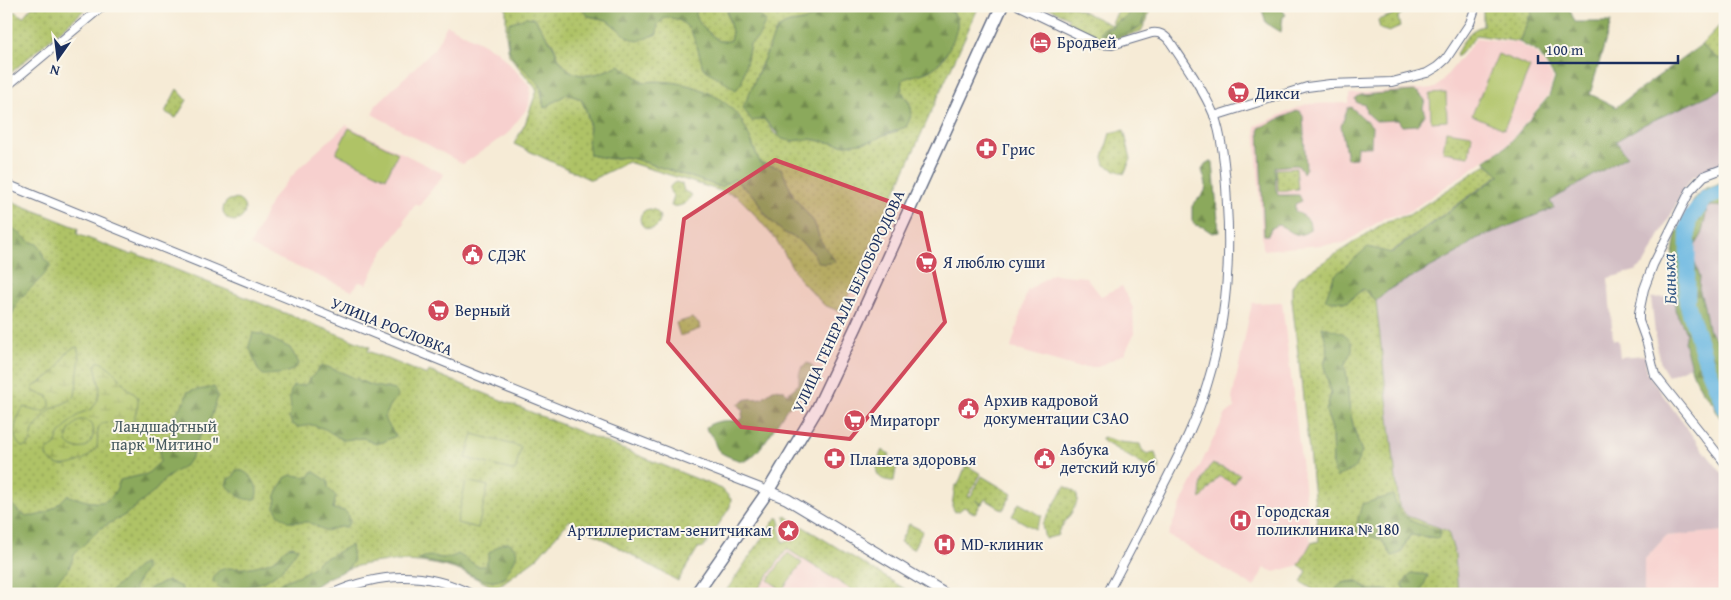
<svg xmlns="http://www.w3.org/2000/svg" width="1731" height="600" font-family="'Gentium Book Plus',serif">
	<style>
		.built { fill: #f7d0ce }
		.industrial { fill: #d2bec4 }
		.grass { fill: url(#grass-dots); stroke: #657962; fill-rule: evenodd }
		.forest { fill: url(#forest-firs); stroke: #536c5c }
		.wetland { fill: url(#wetland-marsh); stroke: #657962; fill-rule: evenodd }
		.garden { fill: #afc366; stroke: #657962 }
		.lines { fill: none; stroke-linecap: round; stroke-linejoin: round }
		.river { stroke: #66b6e1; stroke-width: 16 }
		.minor-casing { stroke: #687188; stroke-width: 10 }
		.tertiary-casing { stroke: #687188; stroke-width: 12 }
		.secondary-casing { stroke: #687188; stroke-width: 14 }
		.minor { stroke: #fff; stroke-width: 8 }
		.tertiary { stroke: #fff; stroke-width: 10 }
		.secondary { stroke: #fff; stroke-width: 11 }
		.marked { fill: #d1495b; fill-opacity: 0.2; stroke: #d1495b; stroke-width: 4; stroke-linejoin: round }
		.labels { text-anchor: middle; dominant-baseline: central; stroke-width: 4; stroke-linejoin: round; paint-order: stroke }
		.poi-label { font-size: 16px; fill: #1b2f5e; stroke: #fbf7ec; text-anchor: start }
		.street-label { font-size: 16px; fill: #1b2f5e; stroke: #fbf7ec }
		.park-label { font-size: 16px; fill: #475b60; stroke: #fbf7ec }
		.water-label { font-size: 18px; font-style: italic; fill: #325885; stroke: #fbf7ec }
	</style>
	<defs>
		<pattern id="grass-dots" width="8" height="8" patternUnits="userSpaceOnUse" patternTransform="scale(1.25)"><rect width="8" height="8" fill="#afc366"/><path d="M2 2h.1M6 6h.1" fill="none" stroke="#8e9f57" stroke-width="1.8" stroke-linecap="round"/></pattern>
		<pattern id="forest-firs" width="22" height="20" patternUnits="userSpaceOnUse" patternTransform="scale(1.25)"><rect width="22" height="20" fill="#8ba95b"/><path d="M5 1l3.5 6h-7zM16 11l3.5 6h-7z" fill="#718a4e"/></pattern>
		<pattern id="wetland-marsh" width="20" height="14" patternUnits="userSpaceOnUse" patternTransform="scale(1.25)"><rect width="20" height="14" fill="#afc366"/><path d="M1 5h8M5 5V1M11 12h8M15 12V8" fill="none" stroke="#8e9f57"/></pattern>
	</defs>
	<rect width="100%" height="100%" fill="#fbf7ec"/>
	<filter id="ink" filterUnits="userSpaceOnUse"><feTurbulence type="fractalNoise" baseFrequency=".02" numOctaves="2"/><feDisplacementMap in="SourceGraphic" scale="10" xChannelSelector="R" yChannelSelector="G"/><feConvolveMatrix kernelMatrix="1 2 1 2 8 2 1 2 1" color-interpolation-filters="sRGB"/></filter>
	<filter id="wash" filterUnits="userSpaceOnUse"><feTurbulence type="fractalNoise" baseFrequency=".0096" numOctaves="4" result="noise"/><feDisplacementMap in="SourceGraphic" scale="20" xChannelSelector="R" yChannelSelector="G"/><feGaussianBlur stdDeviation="1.12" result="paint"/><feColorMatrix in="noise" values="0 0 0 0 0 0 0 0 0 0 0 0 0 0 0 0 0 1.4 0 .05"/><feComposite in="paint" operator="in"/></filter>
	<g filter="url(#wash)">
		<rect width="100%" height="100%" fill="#f6ebd6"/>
		<!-- built -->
		<path class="built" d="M447 25 497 51 531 87 529 106 507 134 463 164 372 114 376 105 434 49Z
			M1477 38 1518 43 1537 54 1553 78 1548 95 1508 144 1407 213 1385 218 1344 243 1263 250 1255 126 1306 104 1349 103V94L1435 88 1438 86Z
			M346 125 444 174 419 206 416 204 403 221 405 223 380 256 367 284 359 282 352 291 250 246 272 199 300 167Z
			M1052 274 1086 277 1101 296 1122 286 1133 308 1134 334 1125 353 1098 367H1077L1011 348 1027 291Z
			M1282 302 1311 543 1299 565 1275 572 1264 568 1254 587 1168 535 1181 504 1226 414 1235 407 1232 399 1252 303Z
			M1725 531V594H1644V560L1666 536Z
			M787 549 858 594H755Z"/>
		<!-- industrial -->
		<path class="industrial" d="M1725 88V163L1693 176 1683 189 1674 209 1644 264 1635 271 1608 278 1613 340H1618L1620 357 1645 355 1646 372 1697 442 1725 477V531L1666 536 1644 560V594H1458L1455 555 1448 531 1407 516 1399 506 1374 279 1645 124Z
			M1725 191V408L1688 244V222Z
			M1680 296 1695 364 1668 376 1661 365 1656 342 1651 298Z"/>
		<!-- grass -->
		<path class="grass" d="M32 6H89L6 77V10L8 7 23 17Z
			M506 6H580L588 16 607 20 629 38 658 24 665 17C693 16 697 46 703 68L742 81 750 44 758 38 759 14 739 6H825C819 10 814 16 808 19 795 25 789 19 776 31L755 79 764 119 775 134 791 141 809 139 846 145 873 141 881 136 898 131 910 103C903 95 900 90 902 79 911 75 921 75 929 71 953 57 952 36 953 12L943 9 941 6H979L841 312 824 305 799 279 777 241 749 208 737 196 628 162 591 180 514 144 525 124 537 90 509 55 506 35ZM535 18C540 28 546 35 553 44 556 50 557 57 561 62 578 84 599 74 619 65L644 82C677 78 721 91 741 120 749 133 754 149 760 163L781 168 794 197 814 222 821 242 836 262 818 261 813 252 797 239 783 232 772 222 762 211 756 198 734 179 721 187 635 159 625 157 611 159 588 141C591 125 588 114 581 99L567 94 544 108 540 86Z
			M696 6H731L727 12 732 32 730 42 719 41C708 31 693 23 696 6Z
			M1046 6H1072L1111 25 1120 6H1140L1131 9 1126 18C1116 21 1110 29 1100 33L1143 24 1145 19V6H1150L1147 20 1141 31C1103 44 1102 42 1067 24L1069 18Z
			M1399 6 1409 7 1398 17 1400 27 1389 32 1380 29 1378 20 1395 14 1400 10Z
			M1483 6H1536L1532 11 1519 42 1477 35 1457 57 1456 54C1464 41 1467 30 1483 26Z
			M1725 20V57L1718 59 1701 45Z
			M177 89 187 100 176 118 165 112Z
			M1124 130 1131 159 1124 174 1105 165 1103 157 1110 133Z
			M1446 131 1472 135 1469 156 1443 152Z
			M1487 164 1500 174 1325 299 1347 302 1363 289 1376 301 1399 506 1407 516 1448 531 1455 555 1458 594H1441L1438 592H1420L1402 585 1406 594H1399L1384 590H1368L1357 581C1347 582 1341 581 1335 591L1337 594H1320L1301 582 1307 571 1299 565 1311 543 1319 541 1292 300V287L1297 279 1387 221 1409 215ZM1322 327 1352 348 1344 366C1348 376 1347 383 1348 394 1349 413 1355 434 1362 452L1333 468 1332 429 1326 411 1331 393 1324 366 1328 349ZM1393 496C1400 521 1416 526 1438 538L1410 535 1401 553 1393 555 1382 540 1355 531Z
			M1296 168 1298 189 1278 191 1276 169Z
			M676 182 682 184 684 191 692 195C686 204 682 207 671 206L674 196C668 192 668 185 676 182Z
			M6 199 78 228 77 234 132 255 134 253 370 347 368 351 427 375 429 371 722 489 731 499 730 507 704 547 698 548 678 581 570 520 537 558 496 588C482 582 466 572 451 568 412 557 362 558 326 578 318 583 311 589 303 594H6Z
			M223 210a11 11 0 1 1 22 0a11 11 0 1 1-22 0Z
			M640 219a10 10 0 1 1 20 0a10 10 0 1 1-20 0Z
			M692 318 699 323 700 329 680 336 676 323Z
			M1103 437 1120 442 1140 444C1142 453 1147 455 1155 453L1160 470 1156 467 1152 470 1101 440Z
			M882 450 890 454 888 458 897 462 894 481C871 481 875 465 882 450Z
			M1212 464 1240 474 1234 484 1219 476 1201 499C1198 490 1205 469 1212 464Z
			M966 465 981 474 968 496 970 497 982 476 1012 494 1003 510 985 499 982 504 975 500 981 504 975 514 964 507 959 511 955 512 952 506 955 485H958Z
			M1065 486C1069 489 1076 491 1077 496 1080 504 1063 524 1058 532L1059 535 1045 539 1042 525Z
			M784 515 913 594H858L787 549 755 594H724L776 518H779L781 525 778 526 783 542 796 538 790 522 787 523Z
			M909 524 923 531 913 549 900 542Z"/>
		<!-- forest -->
		<path class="forest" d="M580 6H696C693 22 708 32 719 41H730L732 32 727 12 731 6C744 6 757 12 766 21L758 38 750 44 742 82 736 90 703 68C697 47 693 16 665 18L658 24 657 34 638 41 629 38 607 20 588 16Z
			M825 6H941L943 9 953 12C954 14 956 16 957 19 960 34 942 66 928 71 920 75 911 75 902 80 897 102 922 99 906 127L881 136 873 141 846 145 809 139 791 141 782 139 764 119 752 121 743 108 776 31C789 19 795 25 808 19 814 16 819 10 825 6Z
			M1140 6 1146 7C1145 12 1146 18 1143 23 1137 33 1110 40 1100 33L1102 29 1106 27 1111 28 1117 21 1126 18 1131 9Z
			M1261 6H1282V9L1286 15 1283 17 1281 32 1266 23Z
			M1536 6H1568L1575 22H1611L1590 94 1616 107 1701 45 1718 59 1725 57V88L1645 124 1616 141 1627 156 1550 201 1554 208 1476 239 1457 253 1390 289 1376 301 1363 289 1347 302 1325 300 1334 276 1368 247 1391 253 1500 175 1485 161 1508 145 1549 96 1555 78 1539 53 1519 42 1532 11Z
			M526 17 535 18C540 28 546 35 552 44 556 50 557 57 561 62 578 84 599 74 619 65L644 82C678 78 721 90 741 120 749 133 754 149 760 163L781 168 794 197 814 222 821 242 836 262 824 264 817 261 813 252 797 239 783 232 772 222 763 211 756 198 734 179 721 187 635 159 625 157 611 159 590 155 588 141 590 127 587 113 581 99 567 94 544 108 540 85 513 58 509 49 508 39 509 23Z
			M1414 91 1419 93 1425 100 1423 108 1425 115 1417 125 1402 126 1398 120 1376 121 1366 112 1365 105 1357 103 1355 99 1356 97 1361 95Z
			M1351 107 1372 126 1371 147 1357 146 1356 158 1347 159 1341 126 1348 108Z
			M1299 110 1303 116 1306 168 1303 173 1301 168 1296 165 1275 167 1276 190 1278 195H1299L1302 201 1295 204V211C1304 217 1311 217 1310 230 1295 241 1291 229 1278 225L1272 228 1268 235H1264L1259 128Z
			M1210 161 1213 162 1219 232 1212 233 1203 227 1195 225 1192 221V206L1205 191 1206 184 1202 170 1205 164Z
			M1725 182V207L1711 206 1707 209 1702 233H1703L1694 248V260L1700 277 1699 288 1704 306 1708 329 1725 351V424L1716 412 1715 405 1702 391 1693 374 1684 342 1686 332 1675 310V277L1671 265 1676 234 1696 196 1706 188Z
			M6 226 14 229 29 241 37 244 42 250 44 259 51 265C43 280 29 287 19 301 14 308 13 316 6 321Z
			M1322 327C1333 330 1352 332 1352 348 1352 353 1346 361 1344 366 1348 376 1347 383 1348 394 1349 413 1355 434 1362 452L1354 469 1336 477 1333 468 1332 429 1326 411 1331 393 1324 366 1328 349Z
			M253 333 261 334 290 348 299 363C292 375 276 374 263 375L258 370 249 346Z
			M807 363 812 365 814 369C810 377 803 394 797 400 795 403 791 404 788 407 781 417 755 463 743 461 737 460 722 455 718 450 713 442 716 439 707 431L706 427C715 420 729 420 739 421L743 418 742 414 743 410 738 404 747 399 762 398 774 389 784 390 787 394 799 384C799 375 798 368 807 363Z
			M322 365 341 372 370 385 395 390 398 396 389 406 384 418 396 436 383 442 376 444 363 438 343 440 325 429 312 425 298 427 292 424 289 417C294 406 286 399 293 386L305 385Z
			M214 387 218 396 209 424 198 439 192 456 187 464 165 479 153 493 125 515 101 528 75 553 68 570 49 588 40 590 24 589 22 594H6V499C12 503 16 510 20 513 36 523 57 507 67 495 80 499 103 509 113 495 116 491 118 485 120 480L147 474 160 462V444L166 437 175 433 174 415 185 401 187 392C196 389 205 390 214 387Z
			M236 470C249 469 262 488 255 499 242 502 235 493 226 485L228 479 234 476Z
			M313 471 328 481V488L336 496 333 509 345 511 349 516 350 522 346 527H339L326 531 308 522H289L278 514 275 508 276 495 285 478 291 475 309 477Z
			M1393 495C1401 524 1416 522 1441 531L1438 538 1410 535 1401 553 1392 556 1382 540 1355 531 1362 504Z
			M508 542C527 553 509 564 505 578 485 588 472 572 453 567 442 564 429 562 418 560 433 550 440 564 458 554L477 566H485L488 560 489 553 501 544Z
			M351 545 353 562 346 570 327 578 303 594H269L282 582 302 574 312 568 320 560 330 556Z
			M292 546 298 548C276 582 264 582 228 592L222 590 213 581C216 562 236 571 250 567 257 566 270 563 277 558 283 553 281 549 292 546Z
			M145 564V570L134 587 137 594H110V592L139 566Z
			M1411 573 1428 575 1421 592H1438L1441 594H1406L1402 585Z
			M168 581 181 587 184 594H147L150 588Z
			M1357 581 1368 590H1384L1399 594H1337L1335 591C1341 581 1347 582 1357 581Z"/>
		<!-- wetland -->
		<path class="wetland" d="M77 347 80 357 75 396 71 400 51 409 33 430 31 441 28 446 22 447C9 438 16 418 24 407 35 412 57 417 48 396L34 392 32 390 33 387C40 382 50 377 56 370 64 362 64 349 77 347Z
			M98 361C111 366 119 377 127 388 130 392 137 394 138 399 139 406 134 416 133 423 122 428 101 415 98 430 97 436 98 441 97 447 90 458 73 467 59 465 54 464 50 460 46 456V451L55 445 59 435 70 422 81 413 92 409 98 399 100 388 95 365ZM80 420H86L92 423C93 427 94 432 93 435 90 450 75 453 67 442 66 431 72 426 80 420Z"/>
		<!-- garden -->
		<path class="garden" d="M1498 54 1530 67 1504 129 1472 115Z
			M1446 93 1447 121 1431 122 1430 94Z
			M349 128 398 153 386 178 336 153Z
			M473 434 521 447 515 471 466 458Z
			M466 481 488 486 478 528 457 523Z
			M1019 503 1042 516 1035 529 1012 516Z
			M788 553 802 563 782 590 768 580Z"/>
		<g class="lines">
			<!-- river -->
			<path class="river" d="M1725 191 1706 198 1688 222 1687 303 1707 365 1725 408"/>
		</g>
	</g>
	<g filter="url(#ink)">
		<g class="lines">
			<defs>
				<path id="minor" d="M1019 6 1098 44 1112 45 1152 33C1160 32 1164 35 1169 40 1185 64 1203 89 1214 115 1223 138 1226 180 1227 205 1231 266 1225 327 1207 385 1197 419 1181 451 1165 482 1146 520 1127 557 1107 594
					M6 87 103 6
					M1214 116 1307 87 1330 84 1392 82 1427 73 1437 67 1446 59 1470 23 1476 6
					M1725 168 1704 176 1690 191 1653 265 1644 289 1639 313V321L1647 343 1655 375 1725 463
					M6 184 604 427 768 491
					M331 594C377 573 425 570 471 594"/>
				<path id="tertiary" d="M768 491 787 499 945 594"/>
				<path id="secondary" d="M696 594 768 491 817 409 856 327 1002 6"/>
			</defs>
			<!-- minor casing -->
			<use href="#minor" class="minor-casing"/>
			<!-- tertiary casing -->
			<use href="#tertiary" class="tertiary-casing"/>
			<!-- secondary casing -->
			<use href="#secondary" class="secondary-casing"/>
			<!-- minor -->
			<use href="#minor" class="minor"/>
			<!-- tertiary -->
			<use href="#tertiary" class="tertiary"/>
			<!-- secondary -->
			<use href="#secondary" class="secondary"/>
		</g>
	</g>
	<!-- marked area -->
	<path class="marked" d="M775 160 921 213 945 322 850 439 741 427 668 342 684 219Z"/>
	<!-- icons -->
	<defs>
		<symbol id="hotel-disc" viewBox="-11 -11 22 22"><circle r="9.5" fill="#d1495b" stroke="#fbf7ec"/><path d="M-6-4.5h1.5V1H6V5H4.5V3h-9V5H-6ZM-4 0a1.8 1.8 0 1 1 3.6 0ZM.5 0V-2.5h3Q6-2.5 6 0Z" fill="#fff"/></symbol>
		<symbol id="supermarket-disc" viewBox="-11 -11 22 22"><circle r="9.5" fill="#d1495b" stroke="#fbf7ec"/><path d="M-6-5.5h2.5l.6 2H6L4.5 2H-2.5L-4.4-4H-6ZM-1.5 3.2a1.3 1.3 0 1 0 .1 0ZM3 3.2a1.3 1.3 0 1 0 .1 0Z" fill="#fff"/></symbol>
		<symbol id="pharmacy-disc" viewBox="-11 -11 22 22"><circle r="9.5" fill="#d1495b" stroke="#fbf7ec"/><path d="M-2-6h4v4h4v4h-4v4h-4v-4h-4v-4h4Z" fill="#fff"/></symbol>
		<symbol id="civic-disc" viewBox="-11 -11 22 22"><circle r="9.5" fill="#d1495b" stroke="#fbf7ec"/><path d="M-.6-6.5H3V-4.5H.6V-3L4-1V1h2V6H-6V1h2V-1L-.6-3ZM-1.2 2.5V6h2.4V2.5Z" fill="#fff"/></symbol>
		<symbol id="hospital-disc" viewBox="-11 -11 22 22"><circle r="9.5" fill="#d1495b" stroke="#fbf7ec"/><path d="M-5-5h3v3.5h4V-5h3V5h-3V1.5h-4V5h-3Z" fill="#fff"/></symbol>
		<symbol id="sight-disc" viewBox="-11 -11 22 22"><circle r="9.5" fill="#d1495b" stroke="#fbf7ec"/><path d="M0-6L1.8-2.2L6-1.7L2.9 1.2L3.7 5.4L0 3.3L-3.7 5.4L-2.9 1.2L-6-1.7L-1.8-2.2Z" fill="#fff"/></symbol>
	</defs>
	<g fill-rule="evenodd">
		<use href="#hotel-disc" x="1028" y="30" width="25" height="25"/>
		<use href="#supermarket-disc" x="1226" y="80" width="25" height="25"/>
		<use href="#pharmacy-disc" x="974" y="136" width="25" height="25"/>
		<use href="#civic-disc" x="460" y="242" width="25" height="25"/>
		<use href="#supermarket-disc" x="914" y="250" width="25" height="25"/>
		<use href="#supermarket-disc" x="426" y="298" width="25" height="25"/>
		<use href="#civic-disc" x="956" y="396" width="25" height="25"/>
		<use href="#supermarket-disc" x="842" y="408" width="25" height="25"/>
		<use href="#civic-disc" x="1032" y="446" width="25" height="25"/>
		<use href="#pharmacy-disc" x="822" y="446" width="25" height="25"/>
		<use href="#hospital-disc" x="1228" y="508" width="25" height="25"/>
		<use href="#sight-disc" x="776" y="518" width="25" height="25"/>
		<use href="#hospital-disc" x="932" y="532" width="25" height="25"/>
	</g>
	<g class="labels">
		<!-- poi labels -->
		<g class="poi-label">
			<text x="1057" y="42">Бродвей</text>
			<text x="1255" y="93">Дикси</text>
			<text x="1002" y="149">Грис</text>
			<text x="488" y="255">СДЭК</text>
			<text x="943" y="262">Я люблю суши</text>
			<text x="455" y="310">Верный</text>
			<text x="984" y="400">Архив кадровой<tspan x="984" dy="18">документации СЗАО</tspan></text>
			<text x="870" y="420">Мираторг</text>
			<text x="1060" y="449">Азбука<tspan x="1060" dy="18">детский клуб</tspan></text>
			<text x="850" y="459">Планета здоровья</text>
			<text x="1257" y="511">Городская<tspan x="1257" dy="18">поликлиника № 180</tspan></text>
			<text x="772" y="530" text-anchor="end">Артиллеристам-зенитчикам</text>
			<text x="961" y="544">MD-клиник</text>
		</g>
		<!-- street labels -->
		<g class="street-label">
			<text transform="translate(848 301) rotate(-65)">УЛИЦА ГЕНЕРАЛА БЕЛОБОРОДОВА</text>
			<text transform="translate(392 326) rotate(22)">УЛИЦА РОСЛОВКА</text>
		</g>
		<!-- park labels -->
		<g class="park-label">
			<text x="165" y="426">Ландшафтный<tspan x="165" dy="18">парк "Митино"</tspan></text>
		</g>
		<!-- water labels -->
		<g class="water-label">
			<text transform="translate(1669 279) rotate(-92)">Банька</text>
		</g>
	</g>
	<!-- margin -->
	<rect width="1731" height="600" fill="none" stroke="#fbf7ec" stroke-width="25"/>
	<!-- north arrow -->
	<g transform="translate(58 58) rotate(194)" stroke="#fbf7ec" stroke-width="4" paint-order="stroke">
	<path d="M0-4L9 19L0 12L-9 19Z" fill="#1b2f5e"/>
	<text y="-8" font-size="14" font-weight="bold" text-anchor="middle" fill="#1b2f5e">N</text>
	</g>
	<!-- scale -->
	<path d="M1538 55v8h140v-8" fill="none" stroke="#1b2f5e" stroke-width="2.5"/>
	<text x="1546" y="55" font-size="15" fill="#1b2f5e" stroke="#fbf7ec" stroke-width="4" paint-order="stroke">100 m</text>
</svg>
